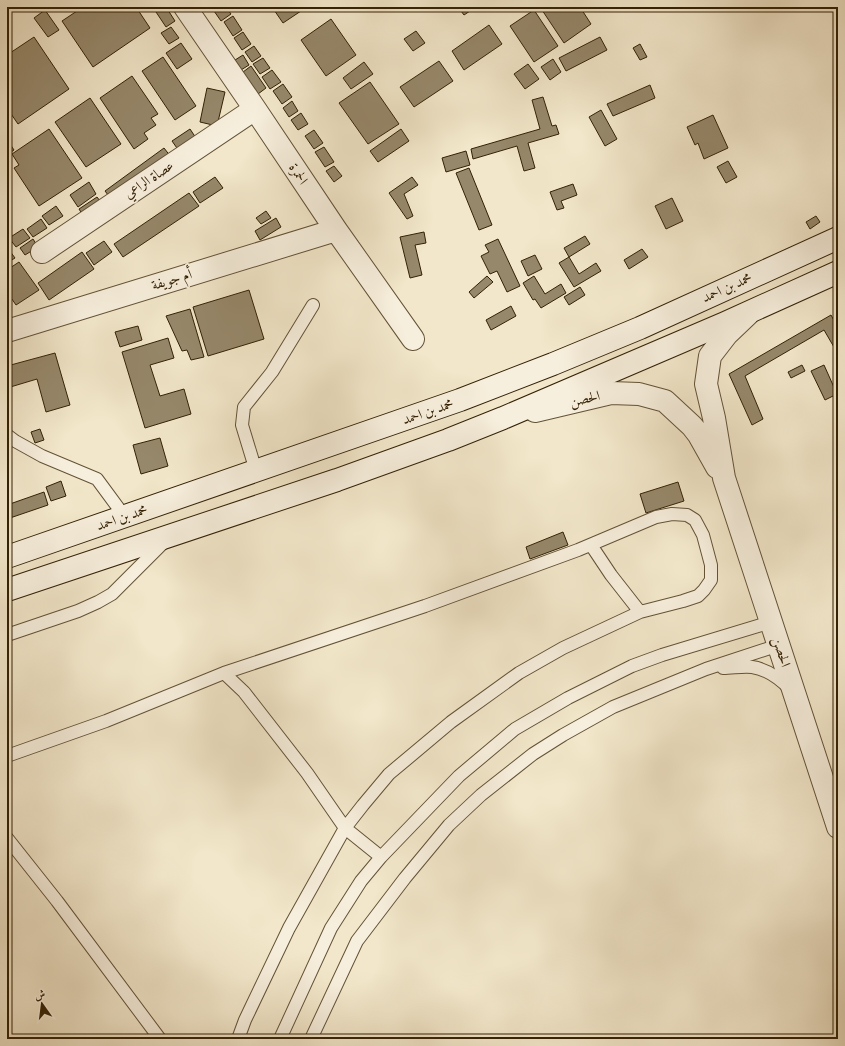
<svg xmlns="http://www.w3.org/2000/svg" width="845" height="1046" font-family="'Libre Bodoni',Amiri,serif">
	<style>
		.building { fill: #96886b; stroke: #332105 }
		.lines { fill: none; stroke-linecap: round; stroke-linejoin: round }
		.lane-casing { stroke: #635236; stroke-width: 14 }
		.street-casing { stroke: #635236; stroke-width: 24 }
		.secondary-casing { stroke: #332105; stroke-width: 24 }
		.lane { stroke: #f7efdd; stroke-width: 12 }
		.street { stroke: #f7efdd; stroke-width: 22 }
		.secondary { stroke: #f7efdd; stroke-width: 22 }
		.labels { text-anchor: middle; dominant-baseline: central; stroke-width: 3.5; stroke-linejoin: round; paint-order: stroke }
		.street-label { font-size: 14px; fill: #332105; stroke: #f7efdd }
	</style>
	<rect width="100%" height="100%" fill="#f2e7ca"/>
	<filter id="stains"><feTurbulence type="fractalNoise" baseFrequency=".005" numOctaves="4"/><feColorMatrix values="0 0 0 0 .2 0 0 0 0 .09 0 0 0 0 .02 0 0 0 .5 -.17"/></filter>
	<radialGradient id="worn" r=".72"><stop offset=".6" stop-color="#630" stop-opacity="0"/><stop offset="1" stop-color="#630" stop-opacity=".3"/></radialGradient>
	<!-- building -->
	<path class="building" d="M83 7H136L150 28 93 67 62 21Z
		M164 7H166L175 21 166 27 156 12Z
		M219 7H226L231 14 221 21 214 11Z
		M272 7H307L283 23Z
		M458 7H476L464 15Z
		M540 7H580L591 24 564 43Z
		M45 10 59 30 48 37 34 18Z
		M534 10 558 46 534 62 510 26Z
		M233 16 242 30 233 36 224 22Z
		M331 19 356 55 326 76 301 40Z
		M489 25 502 44 464 70 452 51Z
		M171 27 179 38 169 44 161 33Z
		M416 31 425 43 413 51 404 39Z
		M243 32 251 44 242 50 234 38Z
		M34 37 69 89 18 124 7 108V61L10 59 7 55Z
		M600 37 607 50 566 71 559 58Z
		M181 43 192 59 177 69 166 53Z
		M640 44 647 57 640 60 633 48Z
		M254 46 261 56 252 62 245 52Z
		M243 55 249 65 241 70 235 60Z
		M163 57 196 106 175 120 142 71Z
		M263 58 270 68 260 74 253 64Z
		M553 59 561 72 550 80 541 67Z
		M439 61 453 81 414 107 400 87Z
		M364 62 373 74 351 89 343 78Z
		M528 64 539 79 525 89 514 74Z
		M251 66 266 88 258 94 243 72Z
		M272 70 281 82 270 89 262 77Z
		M132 76 158 114 151 118 156 125 144 133 148 139 134 149 100 98Z
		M370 82 399 124 368 144 339 103Z
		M283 84 292 97 282 104 273 91Z
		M650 85 655 98 613 116 607 104Z
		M207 88 225 92 217 126 200 122Z
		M543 97 552 126 556 125 559 134 528 143 535 168 524 171 517 146 473 159 471 149 540 129 532 100Z
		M90 98 121 144 86 167 55 122Z
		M292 101 298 111 289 117 283 108Z
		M601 110 617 139 605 146 589 117Z
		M301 113 308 124 298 130 291 120Z
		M713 115 728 148 704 159 698 143 695 145 687 127Z
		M49 129 82 178 39 206 14 168 19 165 12 154Z
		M190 129 196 138 179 151 172 141Z
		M401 129 409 141 378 162 370 151Z
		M314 130 323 143 314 149 305 136Z
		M10 144 14 150 7 155V146Z
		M324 147 334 162 325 167 315 152Z
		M164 148 171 157 112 200 105 191Z
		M466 151 470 165 446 172 442 158Z
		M728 161 737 177 726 183 717 167Z
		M334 166 342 176 334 182 326 171Z
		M469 168 492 225 479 230 456 173Z
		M215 177 223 188 200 203 193 192Z
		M412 177 418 185 404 194 413 216 407 219 389 193Z
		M89 182 96 194 78 207 70 195Z
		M573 184 577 195 561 201 564 208 557 210 550 192Z
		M189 193 199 206 123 257 114 244Z
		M97 197 103 205 84 217 79 209Z
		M672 198 683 221 666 229 655 206Z
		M56 206 63 216 49 225 42 216Z
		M266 211 271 218 261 224 256 218Z
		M816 216 820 222 810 229 806 222Z
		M276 218 281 227 260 240 255 231Z
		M41 219 47 228 33 237 27 229Z
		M23 229 30 238 16 247 9 238Z
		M424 232 426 243 415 245 422 275 410 278 400 237Z
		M585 236 590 244 569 257 564 248Z
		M33 239 38 247 25 255 20 248Z
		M498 239 520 286 507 292 497 271 490 274 481 256 489 252 485 245Z
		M104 241 112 252 94 265 86 253Z
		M7 247 15 258 7 263Z
		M642 249 648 257 629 269 624 260Z
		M82 252 94 269 49 300 38 283Z
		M535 255 542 269 528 276 521 261Z
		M569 257 579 274 596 263 601 271 574 287 559 263Z
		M19 262 39 290 16 305 7 292V270Z
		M487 276 493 282 474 298 469 292Z
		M534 276 545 294 561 284 566 293 541 308 535 299 533 300 523 283Z
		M580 287 585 295 569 305 564 297Z
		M249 290 264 339 208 356 193 307Z
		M511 306 516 316 491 330 486 320Z
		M190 309 204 357 191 360 187 350 182 351 166 316Z
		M831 315 838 328V354L824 330 745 376 763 419 752 425 729 374Z
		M138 326 142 340 120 347 115 332Z
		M168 338 174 358 150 365 160 396 184 389 191 414 145 428 122 352Z
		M55 353 70 405 46 412 37 379 7 388V366Z
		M802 365 805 371 791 378 788 372Z
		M824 365 837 394 825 400 811 371Z
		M40 429 44 440 35 443 31 432Z
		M160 438 168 466 141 474 133 445Z
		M61 481 66 496 51 501 46 487Z
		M678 482 684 501 646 513 640 494Z
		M44 492 48 505 7 519V505Z
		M563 532 568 545 530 559 526 547Z"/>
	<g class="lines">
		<defs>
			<path id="lane" d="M7 435 15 441 42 456 97 479 125 517
				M256 471 242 425 244 407 272 372 313 305
				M591 545 611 575 640 612
				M7 635 78 611 98 602 112 594 163 543
				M723 668C733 668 742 666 752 667 767 669 780 679 790 689
				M224 673 244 692 307 773 345 828 381 857
				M7 756 106 721 224 673 425 606 578 550 656 517 672 514 687 515 695 520 703 535 711 565V580L704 590 698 596 683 601 640 612 563 648 519 673 451 722 389 774 363 805 345 828 289 928 245 1020 238 1039
				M7 838 57 901 160 1039
				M280 1039 331 928 361 881 381 857 459 776 515 729 568 698 632 666 662 655 771 622
				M311 1039 357 941 405 878 449 825 481 795 533 754 563 735 613 707 706 669 779 645"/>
			<path id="street" d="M185 7 255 109 336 230 413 339
				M42 252 255 109
				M748 314 727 334 710 356 706 384 714 418 724 478 838 827
				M7 331 336 230
				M535 411 611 393 639 394 665 401 692 426 699 435 717 467"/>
			<path id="secondary" d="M7 557 460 400 553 364 640 328 838 238
				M7 590 337 480 448 440 503 418 725 323 838 272"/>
		</defs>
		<!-- lane casing -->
		<use href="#lane" class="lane-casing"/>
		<!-- street casing -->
		<use href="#street" class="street-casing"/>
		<!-- secondary casing -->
		<use href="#secondary" class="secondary-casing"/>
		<!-- lane -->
		<use href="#lane" class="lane"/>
		<!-- street -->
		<use href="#street" class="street"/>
		<!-- secondary -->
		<use href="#secondary" class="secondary"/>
	</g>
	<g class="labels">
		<!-- street labels -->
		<g class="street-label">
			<text transform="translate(298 174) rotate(56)">الحمرة</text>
			<text transform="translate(149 180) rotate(-34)">عصاة الراعي</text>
			<text transform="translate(172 280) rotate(-17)">أم جويفة</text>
			<text transform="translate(727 288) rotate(-24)">محمد بن احمد</text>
			<text transform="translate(585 399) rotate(-13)">الحصن</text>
			<text transform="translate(428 412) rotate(-19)">محمد بن احمد</text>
			<text transform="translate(122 518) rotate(-19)">محمد بن احمد</text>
			<text transform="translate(781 652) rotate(72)">الحصن</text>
		</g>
	</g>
	<!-- margin -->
	<rect width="845" height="1046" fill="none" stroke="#f2e7ca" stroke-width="24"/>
	<rect x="8" y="8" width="829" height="1030" fill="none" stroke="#332105" stroke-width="2"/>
	<rect x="12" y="12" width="821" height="1022" fill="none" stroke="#332105"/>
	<!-- north arrow -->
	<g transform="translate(42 1004) rotate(346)" stroke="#f7efdd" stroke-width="3" paint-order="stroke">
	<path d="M0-3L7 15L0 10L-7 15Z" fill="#332105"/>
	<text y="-6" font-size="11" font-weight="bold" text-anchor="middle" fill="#332105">ش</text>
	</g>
	<rect width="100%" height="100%" filter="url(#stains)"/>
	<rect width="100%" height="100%" fill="url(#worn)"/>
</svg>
